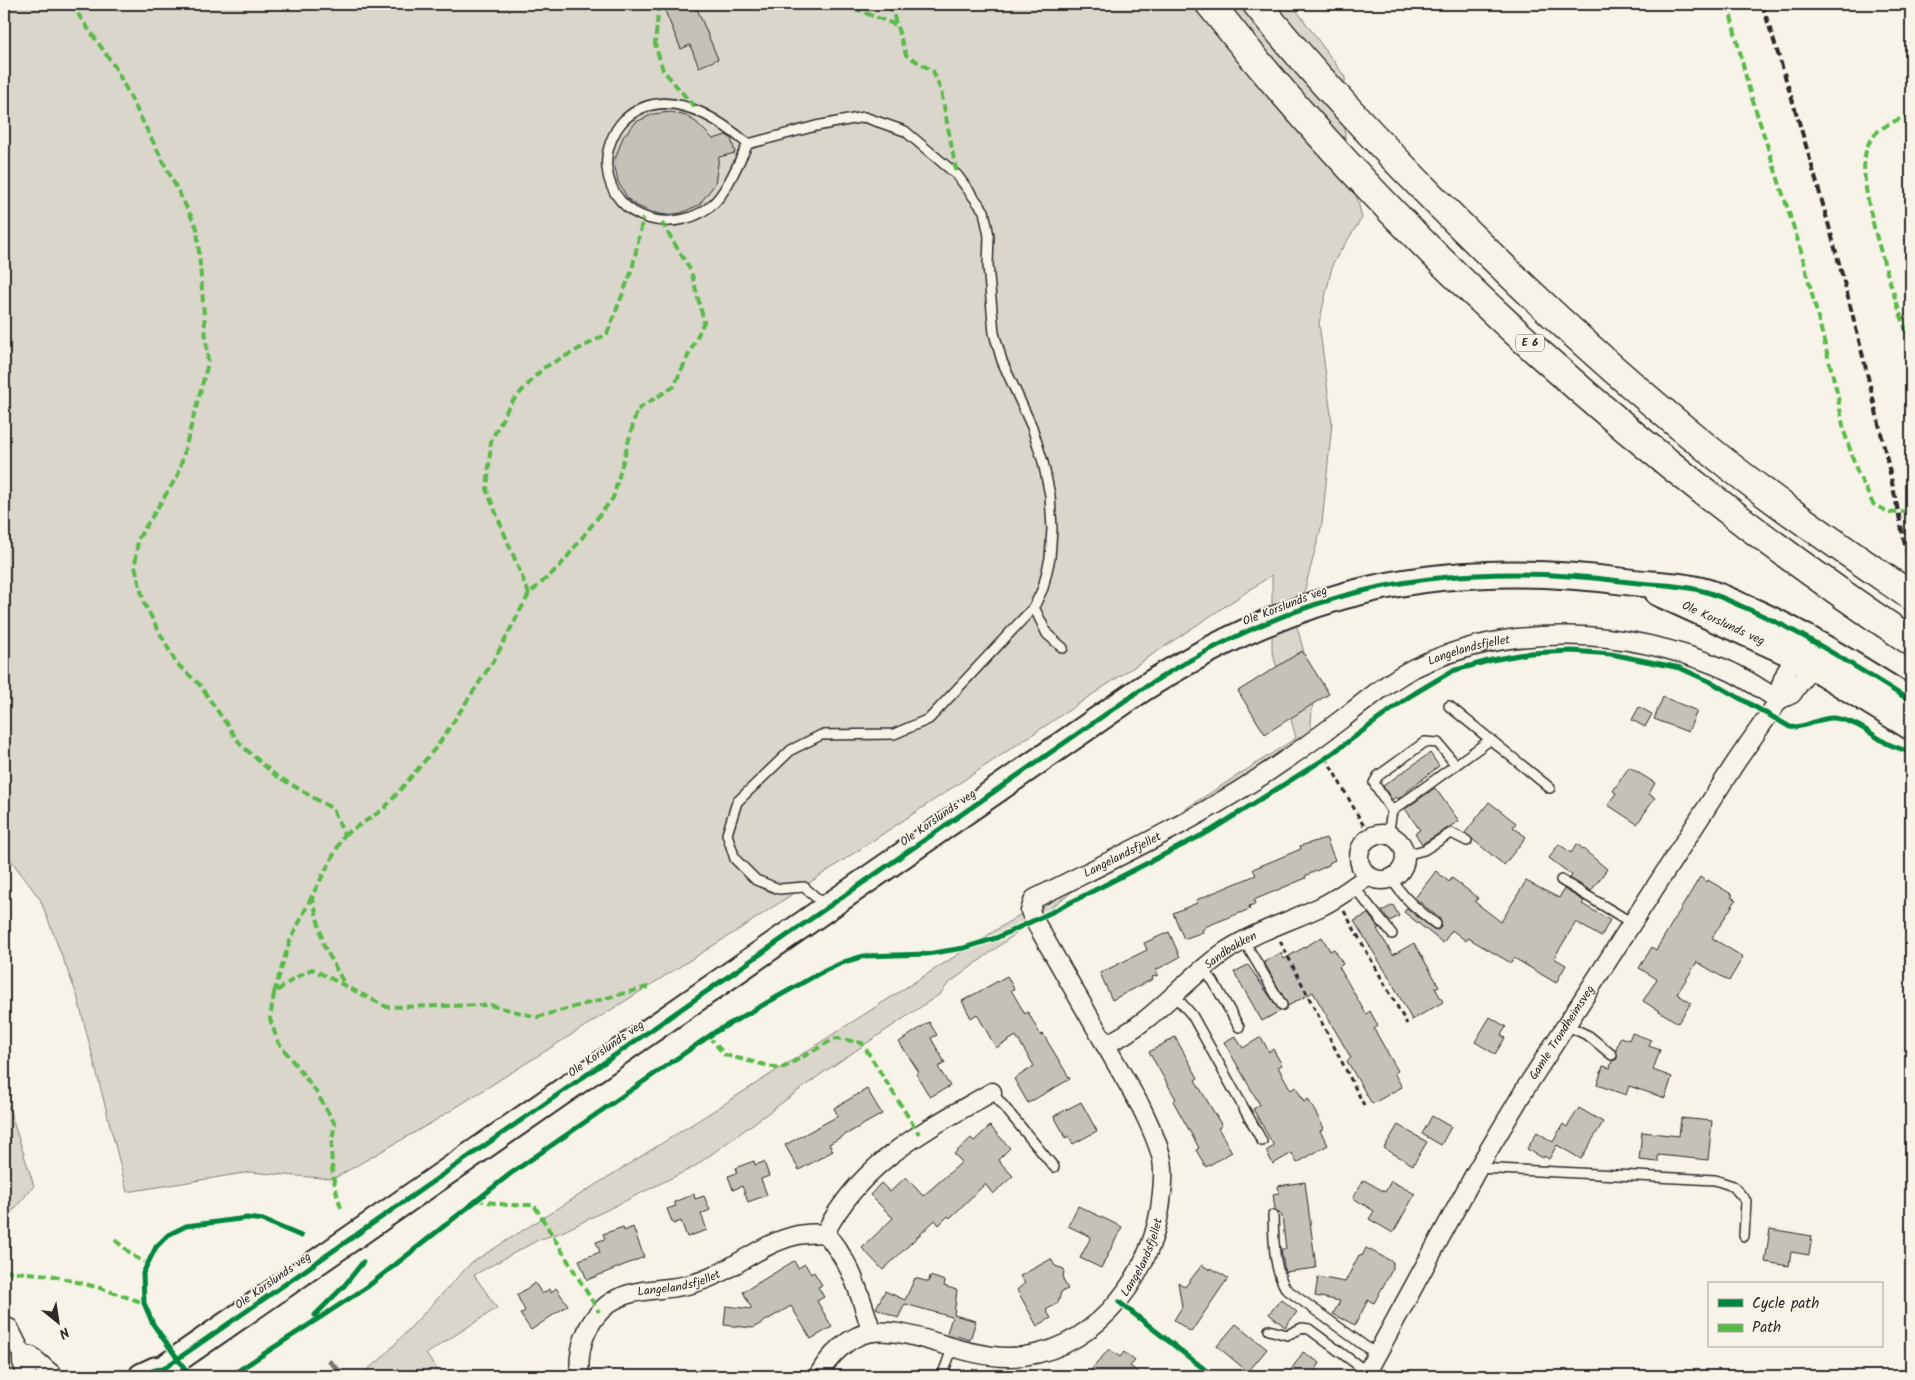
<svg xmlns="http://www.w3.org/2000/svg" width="1915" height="1380" font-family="Kalam,sans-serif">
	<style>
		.green { fill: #dad6cc; stroke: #82807c }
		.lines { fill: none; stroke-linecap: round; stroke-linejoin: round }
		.stream { stroke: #7a7874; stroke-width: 5 }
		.building { fill: #c4c1b9; stroke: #2b2b2b }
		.lane-casing { stroke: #2b2b2b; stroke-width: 12 }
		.street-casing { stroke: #2b2b2b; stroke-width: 21 }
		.secondary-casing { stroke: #2b2b2b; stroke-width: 29 }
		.highway-casing { stroke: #2b2b2b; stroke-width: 31 }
		.path { stroke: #2b2b2b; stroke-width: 3; stroke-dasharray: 5 4; stroke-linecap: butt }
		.lane { stroke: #f7f3e8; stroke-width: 9 }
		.street { stroke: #f7f3e8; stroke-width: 18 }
		.secondary { stroke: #f7f3e8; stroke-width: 25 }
		.highway { stroke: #f7f3e8; stroke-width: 28 }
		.rail { stroke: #2b2b2b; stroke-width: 4; stroke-dasharray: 8 4; stroke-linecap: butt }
		.quiet { stroke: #58b947; stroke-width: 4; stroke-dasharray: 8 4; stroke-linecap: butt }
		.cycleway-casing { stroke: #f7f3e8; stroke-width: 8 }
		.cycleway { stroke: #00873e; stroke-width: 5 }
		.labels { text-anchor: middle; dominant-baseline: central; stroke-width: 4; stroke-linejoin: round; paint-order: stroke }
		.shield { fill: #f7f3e8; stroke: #686764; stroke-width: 1 }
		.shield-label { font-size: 11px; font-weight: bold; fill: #2b2b2b }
		.street-label { font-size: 12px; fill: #2b2b2b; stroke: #f7f3e8 }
	</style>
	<rect width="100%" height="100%" fill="#f7f3e8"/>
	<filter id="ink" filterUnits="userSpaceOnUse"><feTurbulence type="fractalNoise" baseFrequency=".02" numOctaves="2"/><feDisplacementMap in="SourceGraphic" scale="10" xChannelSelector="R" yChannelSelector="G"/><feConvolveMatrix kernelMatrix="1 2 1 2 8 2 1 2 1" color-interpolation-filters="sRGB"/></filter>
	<g filter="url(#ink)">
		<!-- green -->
		<path class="green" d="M4 4H1292L1345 77V149L1362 218 1333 263 1319 323 1332 423 1322 524 1296 623 1314 689 1309 744 1123 854 948 984 940 994 824 1072 694 1167 562 1232 538 1240 474 1275 497 1308 426 1354 442 1376H359L381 1359 471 1263 710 1113 1296 738 1272 650V575L746 925 431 1123 333 1179 250 1172 127 1192 77 995 40 899 4 851Z
			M4 1093 34 1186 4 1221Z"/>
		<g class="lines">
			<!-- stream -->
			<path class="stream" d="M330 1362 345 1376"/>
		</g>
		<!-- building -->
		<path class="building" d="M683 4H695L718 59 699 67 690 45 681 49 665 11Z
			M671 112 686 116 696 122 713 139 726 135 731 138 735 153 719 157 715 184 699 205 681 213 666 215 651 212 637 206 628 199 618 182 614 162 623 137 636 122 653 114Z
			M1302 651 1329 694 1265 734 1238 691Z
			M1663 697 1697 711 1688 732 1654 719Z
			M1639 707 1652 714 1645 727 1632 720Z
			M1430 753 1439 766 1398 799 1396 797 1392 800 1383 786Z
			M1629 767 1655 783 1649 794 1655 798 1637 824 1608 805 1616 793 1613 791Z
			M1435 788 1459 821 1422 844 1415 833 1420 830 1405 809Z
			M1489 802 1516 823 1513 827 1526 837 1504 865 1465 833Z
			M1326 838 1335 860 1329 863V865L1305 876 1306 878 1254 900 1255 904 1249 906 1250 909 1207 926 1202 930 1203 932 1184 939 1173 913 1197 903 1196 900 1256 875 1253 869 1301 849 1300 846Z
			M1559 844 1571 853 1577 844 1607 869 1591 891 1570 878 1572 875 1549 858Z
			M1436 871 1449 882 1452 878 1478 898 1475 902 1501 922 1526 881 1559 898 1564 889 1584 901 1582 904 1610 920 1601 937 1576 922 1554 958 1566 965 1556 983 1514 958 1511 963 1468 938 1466 941 1452 930 1443 943 1404 912 1407 908 1433 929 1438 930 1441 927 1440 919 1415 898Z
			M1700 877 1707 882 1708 880 1733 895 1731 897 1736 900 1712 938 1743 957 1729 981 1697 962 1677 994 1691 1003 1678 1023 1643 1001 1657 979 1639 968 1652 947 1656 950Z
			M1393 905 1399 916 1390 921 1382 911Z
			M1368 914 1379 928 1377 929 1393 955 1414 943 1439 986 1435 988 1443 1002 1412 1020 1389 977 1354 921Z
			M1169 932 1180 957 1156 970 1158 975 1152 977 1153 979 1112 1000 1100 973 1147 950 1144 943Z
			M1322 937 1330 951 1334 949 1343 964 1339 967 1366 1014 1370 1011 1378 1026 1374 1029 1398 1071 1394 1073 1402 1087 1372 1104 1347 1061 1351 1058 1313 992 1288 1006 1264 962 1281 953 1284 959Z
			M1248 965 1280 1011 1262 1021 1234 972Z
			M1007 976 1014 989 1011 990 1025 1014 1028 1012 1041 1036 1043 1034 1070 1079 1028 1103 1014 1079 1034 1066 1016 1036 996 1048 977 1014 971 1018 962 1001Z
			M1490 1017 1506 1027 1501 1035 1505 1038 1495 1054 1475 1042Z
			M929 1022 937 1035 931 1038 945 1063 938 1067 950 1086 930 1097 916 1074 919 1072 899 1042Z
			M1632 1033 1651 1040 1649 1046 1660 1050 1653 1070 1672 1077 1665 1098 1629 1086 1626 1095 1597 1085 1603 1066 1610 1068 1612 1061 1617 1059 1616 1050 1620 1037 1629 1040Z
			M1235 1036 1243 1048 1261 1037 1269 1052 1273 1049 1282 1065 1278 1067 1291 1090 1296 1087 1304 1102 1308 1099 1324 1128 1320 1131 1328 1145 1297 1163 1292 1153 1273 1164 1266 1151 1274 1146 1253 1109 1260 1105 1224 1042Z
			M1175 1037 1198 1078 1195 1080 1222 1126 1218 1128 1232 1152 1206 1167 1196 1150 1199 1148 1173 1101 1176 1099 1149 1052Z
			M867 1089 882 1114 829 1144 833 1151 799 1170 785 1145 838 1116 834 1108Z
			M1081 1102 1097 1131 1073 1144 1069 1136 1066 1138 1054 1116Z
			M1579 1108 1603 1122 1581 1159 1557 1145 1549 1159 1544 1156 1543 1158 1527 1149 1537 1132 1553 1142 1563 1124 1567 1127Z
			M1432 1116 1451 1127 1441 1145 1422 1134Z
			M1681 1118 1712 1121 1708 1160 1658 1155V1162L1639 1160 1642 1132 1679 1136Z
			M1398 1125 1427 1142 1413 1165 1384 1148Z
			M990 1126 1010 1148 998 1160 1013 1176 993 1194 985 1184 950 1218 948 1216 939 1225 935 1220 883 1270 862 1248 893 1218 870 1195 881 1183 890 1192 906 1177 923 1196 962 1162 954 1154 971 1138 974 1141Z
			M754 1161 755 1165 764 1162 769 1176 761 1179 767 1195 748 1202 742 1186 733 1190 728 1176 737 1173 735 1168Z
			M1364 1180 1385 1192 1391 1181 1415 1194 1393 1233 1369 1219 1374 1211 1353 1198Z
			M1305 1182 1316 1268 1285 1272 1281 1249H1286L1282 1216 1275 1209 1273 1194 1279 1193 1278 1186Z
			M694 1194 695 1199 704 1196 710 1210 701 1214 707 1230 687 1237 681 1221 673 1224 667 1209 676 1206 674 1202Z
			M1078 1206 1122 1227 1101 1268 1080 1258 1091 1237 1068 1226Z
			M623 1227 624 1231 633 1227 644 1257 587 1280 579 1260 600 1252 596 1242 605 1239 603 1234Z
			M1770 1229 1812 1236 1809 1255 1791 1252 1789 1266 1765 1262Z
			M1366 1248 1393 1262V1268L1374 1303 1368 1300 1355 1325 1333 1314 1340 1301 1315 1296 1318 1277 1345 1282 1359 1255 1362 1256Z
			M1051 1259 1055 1266 1064 1269 1063 1280 1068 1289 1061 1292 1058 1303 1046 1310 1051 1318 1037 1326 1017 1290 1025 1283 1020 1276Z
			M794 1261 798 1268 805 1264 811 1274 814 1272 822 1285 818 1287 824 1297 817 1301 832 1327 811 1339 791 1306 753 1328 724 1325 726 1306 752 1309 743 1292Z
			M1202 1265 1210 1270 1211 1268 1228 1278 1191 1332 1174 1320 1182 1307 1178 1282 1185 1287Z
			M930 1276 945 1281 944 1286 957 1290 954 1315 976 1321 970 1340 947 1333 952 1317 905 1304 898 1318 876 1308 885 1291 905 1300 915 1278 929 1282Z
			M535 1283 542 1294 549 1289 551 1293 556 1288 568 1305 531 1330 520 1314 525 1311 517 1295Z
			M1281 1299 1297 1312 1285 1327 1269 1314Z
			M1236 1324 1267 1349 1248 1372 1217 1346Z
			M1109 1349 1120 1357 1124 1352 1135 1361 1130 1366 1143 1376H1086Z
			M1303 1352 1320 1363 1312 1376H1287Z"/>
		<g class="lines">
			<defs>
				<path id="lane" d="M748 144C715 116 664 83 624 120 613 131 605 152 607 168 612 222 678 237 714 203 729 188 738 162 748 144L816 126 864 117 905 131 957 175 984 211 989 236 988 265 994 333 1002 361 1032 427 1043 462 1050 495 1052 529 1050 558 1043 588 1034 607 929 719 894 734 821 735 791 750 737 802 727 834 735 859 756 880 779 889 804 887 827 907
					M1034 607 1047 634 1063 648
					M1449 706 1550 788
					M1392 811 1374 783 1378 776 1425 742 1438 743 1455 764
					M1388 835 1392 811 1490 740
					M1405 855 1424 850 1451 833 1467 841
					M1391 878C1403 898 1418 910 1436 924
					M1561 880 1632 923
					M1354 887 1392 934
					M1244 941 1282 1005
					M1202 969 1213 981 1239 1027
					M1175 996 1192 1015 1262 1141
					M1566 1025 1589 1036 1612 1055
					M992 1092 1054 1167
					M1478 1168 1715 1180 1733 1186 1746 1201 1744 1236
					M1273 1215C1274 1240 1273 1268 1286 1289L1377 1355
					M1269 1330 1287 1335 1302 1328 1309 1329 1367 1372
					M942 1376 952 1349"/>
				<g id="street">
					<path d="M1779 700C1779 681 1789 661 1805 650"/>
					<circle cx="1382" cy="857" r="23"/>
					<path id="s1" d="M1105 1045C1156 1021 1182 981 1226 951 1255 932 1288 922 1320 907 1337 899 1353 887 1368 876"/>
					<path d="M825 1233C854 1267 858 1291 872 1332"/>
					<path d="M9 1328 22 1354V1362L27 1376"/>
					<path d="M22 1354 31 1356 54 1376"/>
					<path id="s2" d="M580 1376C577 1349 586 1322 607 1305 631 1286 663 1292 691 1284 728 1275 757 1245 794 1236 804 1233 815 1234 825 1233 863 1160 923 1132 992 1092"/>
					<path id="s3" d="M818 1376C828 1357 849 1335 872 1332 911 1327 964 1358 1009 1357 1089 1356 1148 1283 1160 1209 1162 1193 1165 1175 1162 1160 1158 1141 1149 1124 1141 1107L1034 920 1030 911 1034 899C1109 861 1187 825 1257 779 1288 759 1317 738 1346 716 1368 699 1389 681 1414 668 1512 621 1626 628 1725 669 1744 677 1762 690 1779 700"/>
					<path id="s4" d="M1365 1376 1478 1168 1525 1089 1736 762 1779 700 1792 694 1804 677 1812 665 1813 656"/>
				</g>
				<g id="secondary">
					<path id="s5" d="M1658 593 1796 656 1911 727"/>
					<path d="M142 1376 155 1370 163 1369 1139 691C1298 588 1441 557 1629 582 1652 585 1676 584 1699 590 1713 593 1728 600 1741 606 1801 631 1856 667 1911 701"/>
				</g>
				<path id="highway" d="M1210 4C1406 252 1648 466 1911 641
					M1257 4C1310 71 1370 134 1430 195 1517 283 1607 367 1702 444 1769 499 1840 547 1911 596"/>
			</defs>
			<!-- lane casing -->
			<use href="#lane" class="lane-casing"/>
			<!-- street casing -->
			<use href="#street" class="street-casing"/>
			<!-- secondary casing -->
			<use href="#secondary" class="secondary-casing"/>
			<!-- highway casing -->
			<use href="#highway" class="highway-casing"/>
			<!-- path -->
			<path class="path" d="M1326 758 1370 837
				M1344 911 1407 1024
				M1280 941 1365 1107"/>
			<!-- lane -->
			<use href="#lane" class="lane"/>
			<!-- street -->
			<use href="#street" class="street"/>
			<!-- secondary -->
			<use href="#secondary" class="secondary"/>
			<!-- highway -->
			<use href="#highway" class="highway"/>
			<!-- rail -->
			<path class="rail" d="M1762 4C1823 191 1874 383 1911 576"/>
			<!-- quiet -->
			<path class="quiet" d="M71 4 115 67 197 228 208 363 178 475 138 539 135 566 144 603 176 663 199 684 241 745 275 775 333 809 344 835 312 896 324 946 346 987
				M659 4 655 44 663 70 696 109
				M843 4 896 25
				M890 4 906 55 933 71 941 91 957 175
				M1728 4 1749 89 1800 247 1837 392 1844 431 1857 471 1873 504 1890 513 1911 511
				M1911 114C1893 122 1871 129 1866 151 1855 190 1898 304 1911 346
				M529 594 487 491 491 441 510 404 543 368 607 334 632 270 643 218
				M344 835 384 809 438 745 494 660 529 594 560 566 613 498 637 410 674 386 704 322 691 271 662 223
				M274 993 289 943 312 896
				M708 1036 725 1055 781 1069 836 1038 862 1043 919 1134
				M476 1200 507 1205H534L599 1312
				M341 1208C332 1179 328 1154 335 1124L315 1090 278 1042 270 1019 274 993 295 978 312 969 387 1007 490 1005 537 1017 651 986
				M115 1240 135 1257 146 1263
				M4 1271 50 1275 100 1288 144 1303"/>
			<defs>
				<path id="cycleway" d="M1119 1302 1213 1376
					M315 1315 344 1286 363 1262
					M142 1376 155 1370 163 1369 1139 691C1298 588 1441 557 1629 582 1652 585 1676 584 1699 590 1713 593 1728 600 1741 606 1801 631 1856 667 1911 701
					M190 1376 153 1324 144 1303 143 1273 156 1247 168 1235 186 1226 247 1218 263 1220 301 1236
					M230 1376 367 1287 510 1174 715 1032 818 974 844 962 864 956 927 954 964 948 996 938 1052 912 1210 831 1326 758 1410 696 1452 671 1492 660 1530 653 1572 651 1611 654 1680 668 1713 683 1790 727C1805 729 1818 717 1834 718 1854 720 1870 733 1886 743 1894 747 1903 749 1911 753"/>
			</defs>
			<!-- cycleway casing -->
			<use href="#cycleway" class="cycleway-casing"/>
			<!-- cycleway -->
			<use href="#cycleway" class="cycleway"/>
		</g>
	</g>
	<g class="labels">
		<!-- shield labels -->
		<rect class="shield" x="1516" y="334.5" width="28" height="17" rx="4"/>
		<g class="shield-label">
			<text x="1530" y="343">E 6</text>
		</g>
		<!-- street labels -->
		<g class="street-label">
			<text transform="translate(1285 606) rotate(-21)">Ole Korslunds veg</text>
			<text stroke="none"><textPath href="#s5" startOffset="72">Ole Korslunds veg</textPath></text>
			<text stroke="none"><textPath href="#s3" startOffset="1289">Langelandsfjellet</textPath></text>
			<text transform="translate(938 818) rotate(-35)">Ole Korslunds veg</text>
			<text stroke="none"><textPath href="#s3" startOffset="884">Langelandsfjellet</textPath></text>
			<text stroke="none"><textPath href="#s1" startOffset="158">Sandbakken</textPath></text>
			<text stroke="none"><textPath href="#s4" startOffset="396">Gamle Trondheimsveg</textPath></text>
			<text transform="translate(606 1049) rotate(-35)">Ole Korslunds veg</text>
			<text stroke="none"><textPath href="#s3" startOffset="389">Langelandsfjellet</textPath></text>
			<text transform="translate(273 1281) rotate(-35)">Ole Korslunds veg</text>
			<text stroke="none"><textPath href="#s2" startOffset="155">Langelandsfjellet</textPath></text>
		</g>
	</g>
	<!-- margin -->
	<rect width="1915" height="1380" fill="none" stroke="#f7f3e8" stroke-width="20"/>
	<rect x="10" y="10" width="1895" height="1360" fill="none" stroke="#2b2b2b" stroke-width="2" filter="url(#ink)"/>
	<!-- legend -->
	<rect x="1708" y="1282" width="175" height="65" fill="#f7f3e8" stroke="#a5a39c"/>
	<rect x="1718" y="1299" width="25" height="8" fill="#00873e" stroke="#a5a39c"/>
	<text x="1752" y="1308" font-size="15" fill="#2b2b2b">Cycle path</text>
	<rect x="1718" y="1324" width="25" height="8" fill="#58b947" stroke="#a5a39c"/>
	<text x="1752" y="1332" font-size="15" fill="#2b2b2b">Path</text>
	<!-- north arrow -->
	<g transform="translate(58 1322) rotate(150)" stroke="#f7f3e8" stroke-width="4" paint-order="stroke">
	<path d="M0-4L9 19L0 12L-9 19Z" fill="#2b2b2b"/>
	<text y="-8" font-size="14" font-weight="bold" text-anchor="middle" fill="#2b2b2b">N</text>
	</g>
</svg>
